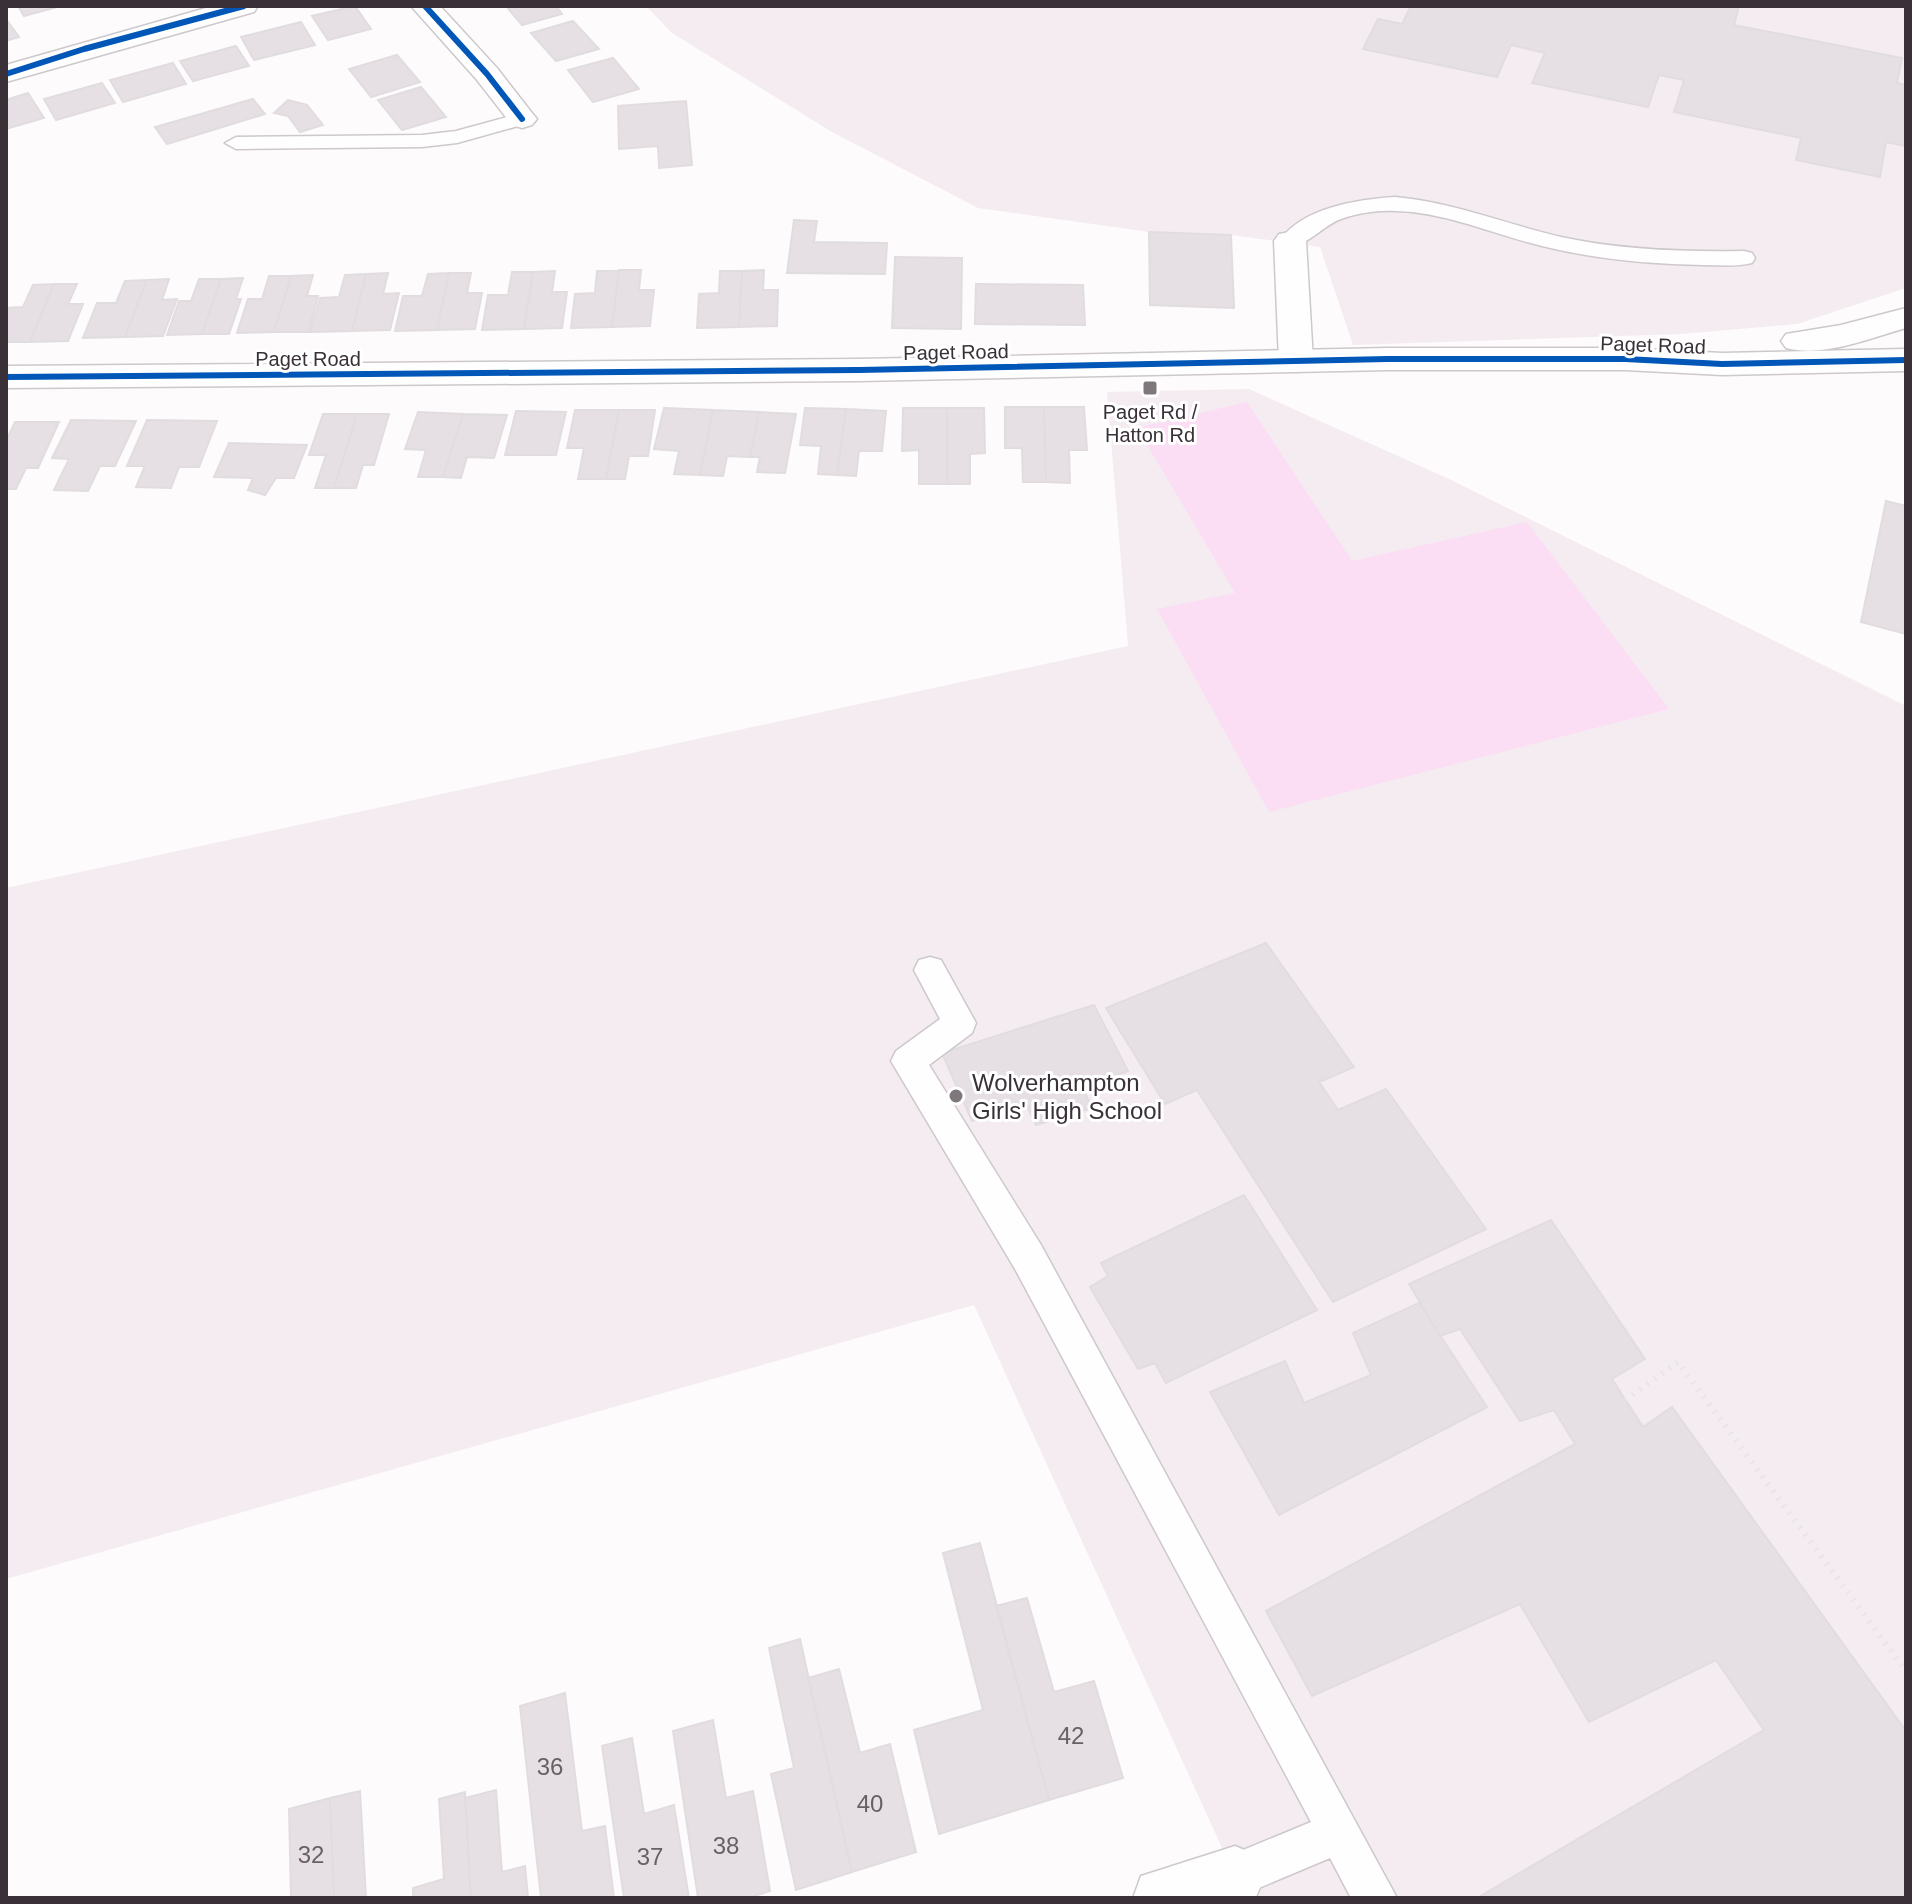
<svg xmlns="http://www.w3.org/2000/svg" width="1912" height="1904" font-family="Arial,sans-serif">
	<style>
		.built { fill: #f4ecf1 }
		.green { fill: #fbdef3 }
		.building { fill: #e6e0e4; stroke: #e1dcdf; stroke-width: 2 }
		.lines { fill: none; stroke-linecap: round; stroke-linejoin: round }
		.service-casing { stroke: #cdc8cc; stroke-width: 3 }
		.minor-casing { stroke: #cdc8cc; stroke-width: 3 }
		.tertiary-casing { stroke: #cdc8cc; stroke-width: 3 }
		.path { stroke: #e6e6e6; stroke-width: 6; stroke-dasharray: 2 7; stroke-linecap: butt }
		.service { fill: #fffeff; fill-rule: evenodd }
		.minor { fill: #fffeff; fill-rule: evenodd }
		.tertiary { fill: #fffeff; fill-rule: evenodd }
		.cycleway-casing { stroke: #fff; stroke-width: 10 }
		.cycleway { stroke: #0057b8; stroke-width: 6 }
		.poi-dot { fill: #7e787c; stroke: #fff; stroke-width: 3 }
		.labels { text-anchor: middle; dominant-baseline: central; stroke-width: 6; stroke-linejoin: round; paint-order: stroke }
		.far-street-label { font-size: 20px; fill: #393137; stroke: #fff }
		.far-poi-label { font-size: 20px; fill: #393137; stroke: #fff }
		.poi-label { font-size: 24px; fill: #393137; stroke: #fff; text-anchor: start }
		.near-number-label { font-size: 24px; fill: #686066 }
	</style>
	<rect width="100%" height="100%" fill="#fdfbfc"/>
	<!-- built -->
	<path class="built" d="M646 6H1906V288L1797 324 1681 334 1353 345 1320 247 1231 235 1149 232 978 208 832 132 672 33Z
		M1249 389 1449 479 1906 706V1898H1245L974 1305 6 1579V888L1128 646 1107 392Z"/>
	<!-- green -->
	<path class="green" d="M1247 402 1352 561 1527 522 1669 709 1269 812 1157 609 1235 593 1137 428Z"/>
	<!-- building -->
	<path class="building" d="M18 6H61L24 16Z
		M355 6 371 29 328 40 312 16Z
		M506 6H556L562 14 522 25Z
		M1411 6H1739L1734 25 1902 58 1897 83 1906 85V146L1886 142 1880 177 1796 160 1801 138 1674 112 1684 80 1659 75 1648 107 1532 83 1545 53 1511 45 1497 77 1363 49 1378 19 1402 24Z
		M6 19 19 37 6 41Z
		M573 21 599 49 556 61 531 33Z
		M301 22 315 45 254 60 241 37Z
		M236 46 249 66 193 81 180 61Z
		M397 55 420 82 371 97 349 69Z
		M613 58 639 89 593 102 568 70Z
		M173 63 186 84 123 102 110 80Z
		M102 83 115 103 56 120 44 99Z
		M421 87 446 117 402 130 378 100Z
		M28 93 44 118 6 129V100Z
		M253 99 265 114 167 144 155 127Z
		M288 100 307 105 323 125 300 132 288 116 274 113Z
		M686 101 692 165 659 168 658 146 619 149 618 106Z
		M794 220 817 221 814 242 887 243 885 274 787 273Z
		M1149 232 1231 235 1234 308 1150 305Z
		M895 257 962 258 961 329 892 328Z
		M619 270H641L639 290H654L650 326 612 327Z
		M619 270 612 327 571 328 575 294 595 293 597 271Z
		M764 270 763 290H778L777 326 739 327 742 271Z
		M555 271 552 292H567L562 328 524 329 533 272Z
		M720 271H742L739 327 697 328 699 294 719 293Z
		M512 272H533L524 329 482 330 488 295H508Z
		M388 273 383 294 399 293 390 330 352 331 366 274Z
		M449 273H471L467 293H482L475 329 437 330Z
		M449 273 437 330 395 331 403 296H422L428 274Z
		M366 274 352 331 310 332 320 298 339 297 345 275Z
		M313 275 307 296H318L308 332H274L291 276Z
		M269 276H291L274 332 237 333 248 299H262Z
		M243 278 236 299H241L229 334H202L221 279Z
		M169 279 162 300 177 299 163 336 125 337 147 280Z
		M199 279H221L202 334 167 335 179 301H191Z
		M147 280 125 337 83 338 97 303H116L125 281Z
		M54 284H77L68 304H83L68 341 30 342Z
		M54 284 30 342H6V308L23 307 33 285Z
		M976 284 1083 285 1085 325 975 324Z
		M1005 407H1044L1046 482H1023L1022 448H1005Z
		M1044 407H1084L1087 450H1069L1070 483 1046 482Z
		M664 408 713 410 700 475 674 474 679 451 654 449Z
		M805 408 846 409 837 475 818 474 821 446 800 445Z
		M903 408H947V484H919V450L902 451Z
		M947 408H984L985 453 970 454V484H947Z
		M846 409 886 411 882 451H859L856 476 837 475Z
		M575 410H619L606 479H578L584 448H567Z
		M619 410H655L648 456H629L625 479H606Z
		M713 410 759 412 750 457 727 456 723 476 700 475Z
		M516 411 566 412 556 455H505Z
		M418 412 463 414 443 477H418L426 450 405 449Z
		M759 412 796 414 785 473 757 472 760 457H750Z
		M323 414H357L334 488H315L326 455H309Z
		M357 414H389L374 465H363L356 488H334Z
		M463 414 507 415 494 458 467 457 461 478 443 477Z
		M71 420 136 421 115 466H100L88 491 54 490 69 459 52 458Z
		M147 420 217 421 199 467H179L171 488 136 487 145 466H127Z
		M15 422H59L38 468H26L16 489H6V441Z
		M229 443 307 445 294 478H276L265 495 248 490 253 478 214 477Z
		M1886 501 1906 506V634L1861 622Z
		M1266 943 1354 1067 1319 1082 1338 1110 1386 1089 1486 1229 1333 1302 1197 1090 1165 1104 1106 1008Z
		M1094 1005 1128 1071 1083 1089 1092 1108 1036 1125 1026 1104 972 1121 942 1053Z
		M1244 1195 1317 1310 1166 1383 1155 1363 1138 1369 1090 1287 1108 1276 1101 1263Z
		M1551 1220 1645 1359 1612 1379 1643 1427 1672 1407 1906 1731V1898H1477L1764 1730 1716 1660 1589 1722 1520 1604 1312 1696 1266 1611 1575 1444 1554 1410 1520 1421 1460 1329 1440 1336 1409 1284Z
		M1419 1303 1487 1407 1279 1515 1210 1392 1285 1361 1304 1403 1371 1375 1353 1333Z
		M980 1543 1049 1800 939 1834 914 1730 983 1710 943 1553Z
		M1027 1598 1054 1692 1094 1681 1123 1778 1049 1800 996 1606Z
		M800 1639 852 1872 796 1890 771 1774 794 1768 769 1648Z
		M839 1669 860 1753 890 1744 916 1852 852 1872 808 1678Z
		M565 1693 582 1831 605 1826 614 1898H541L520 1706Z
		M713 1720 726 1798 753 1791 770 1891 748 1898H698L673 1731Z
		M632 1738 644 1814 674 1805 689 1898H624L602 1746Z
		M496 1790 502 1872 525 1866 528 1898H471L465 1798Z
		M360 1791 366 1898H334L330 1798Z
		M465 1792 471 1898H413V1888L444 1879 439 1799Z
		M330 1798 334 1898H291L289 1809Z"/>
	<g class="lines">
		<defs>
			<path id="service" d="M522 113 533 119 529 123 457 143 422 147 236 149 225 143 236 137 422 135 456 131Z
				M1395 197C1453 202 1505 224 1561 237 1621 250 1683 252 1744 251L1752 253 1755 258 1752 263C1736 267 1719 265 1703 265 1644 264 1584 258 1527 242 1483 230 1441 212 1396 211 1378 210 1358 213 1341 219 1321 226 1304 251 1282 246L1279 241C1304 207 1355 200 1395 197Z
				M930 957 941 960 976 1023 972 1033 929 1065 1041 1245 1397 1898H1351L1330 1858 1235 1898 1219 1892 1213 1876 1219 1860 1311 1822 1015 1269 891 1061 896 1051 940 1019 914 970 919 960Z"/>
			<path id="minor" d="M213 6H258L254 12 6 82V65Z
				M411 6H440L497 68 532 113 537 119 532 125 522 128 512 125 477 80Z
				M1290 232 1301 234 1306 241 1313 361 1308 368 1296 372 1284 368 1279 361 1274 241 1279 234Z
				M1235 1846 1256 1855 1265 1876 1256 1897 1133 1898 1141 1876Z"/>
			<path id="tertiary" d="M1906 308V328C1870 338 1823 358 1786 348L1781 341 1786 334 1841 325Z
				M1388 348H1625L1722 353 1906 349V371L1722 375 1625 370H1388L859 381 6 388V366L859 359Z"/>
		</defs>
		<!-- service casing -->
		<use href="#service" class="service-casing"/>
		<!-- minor casing -->
		<use href="#minor" class="minor-casing"/>
		<!-- tertiary casing -->
		<use href="#tertiary" class="tertiary-casing"/>
		<!-- path -->
		<path class="path" d="M1625 1400 1678 1362 1906 1671"/>
		<!-- service -->
		<use href="#service" class="service"/>
		<!-- minor -->
		<use href="#minor" class="minor"/>
		<!-- tertiary -->
		<use href="#tertiary" class="tertiary"/>
		<defs>
			<path id="cycleway" d="M425 6 487 74 522 119
				M6 74 84 49 244 6
				M6 377 859 370 1388 359H1625L1722 364 1906 360"/>
		</defs>
		<!-- cycleway casing -->
		<use href="#cycleway" class="cycleway-casing"/>
		<!-- cycleway -->
		<use href="#cycleway" class="cycleway"/>
	</g>
	<!-- markers -->
	<g class="poi-dot">
		<rect x="1142" y="380" width="16" height="16" rx="4"/>
		<circle cx="956" cy="1096" r="8"/>
	</g>
	<g class="labels">
		<!-- far-street labels -->
		<g class="far-street-label">
			<text transform="translate(1653 345) rotate(2)">Paget Road</text>
			<text transform="translate(956 352) rotate(-1)">Paget Road</text>
			<text x="308" y="359">Paget Road</text>
		</g>
		<!-- far-poi labels -->
		<g class="far-poi-label">
			<text x="1150" y="412">Paget Rd /<tspan x="1150" dy="23">Hatton Rd</tspan></text>
		</g>
		<!-- poi labels -->
		<g class="poi-label">
			<text x="972" y="1082">Wolverhampton<tspan x="972" dy="28">Girls' High School</tspan></text>
		</g>
		<!-- near-number labels -->
		<g class="near-number-label">
			<text x="1071" y="1735">42</text>
			<text x="550" y="1766">36</text>
			<text x="870" y="1803">40</text>
			<text x="726" y="1845">38</text>
			<text x="311" y="1854">32</text>
			<text x="650" y="1856">37</text>
		</g>
	</g>
	<!-- border -->
	<rect width="1912" height="1904" fill="none" stroke="#393137" stroke-width="16"/>
</svg>
